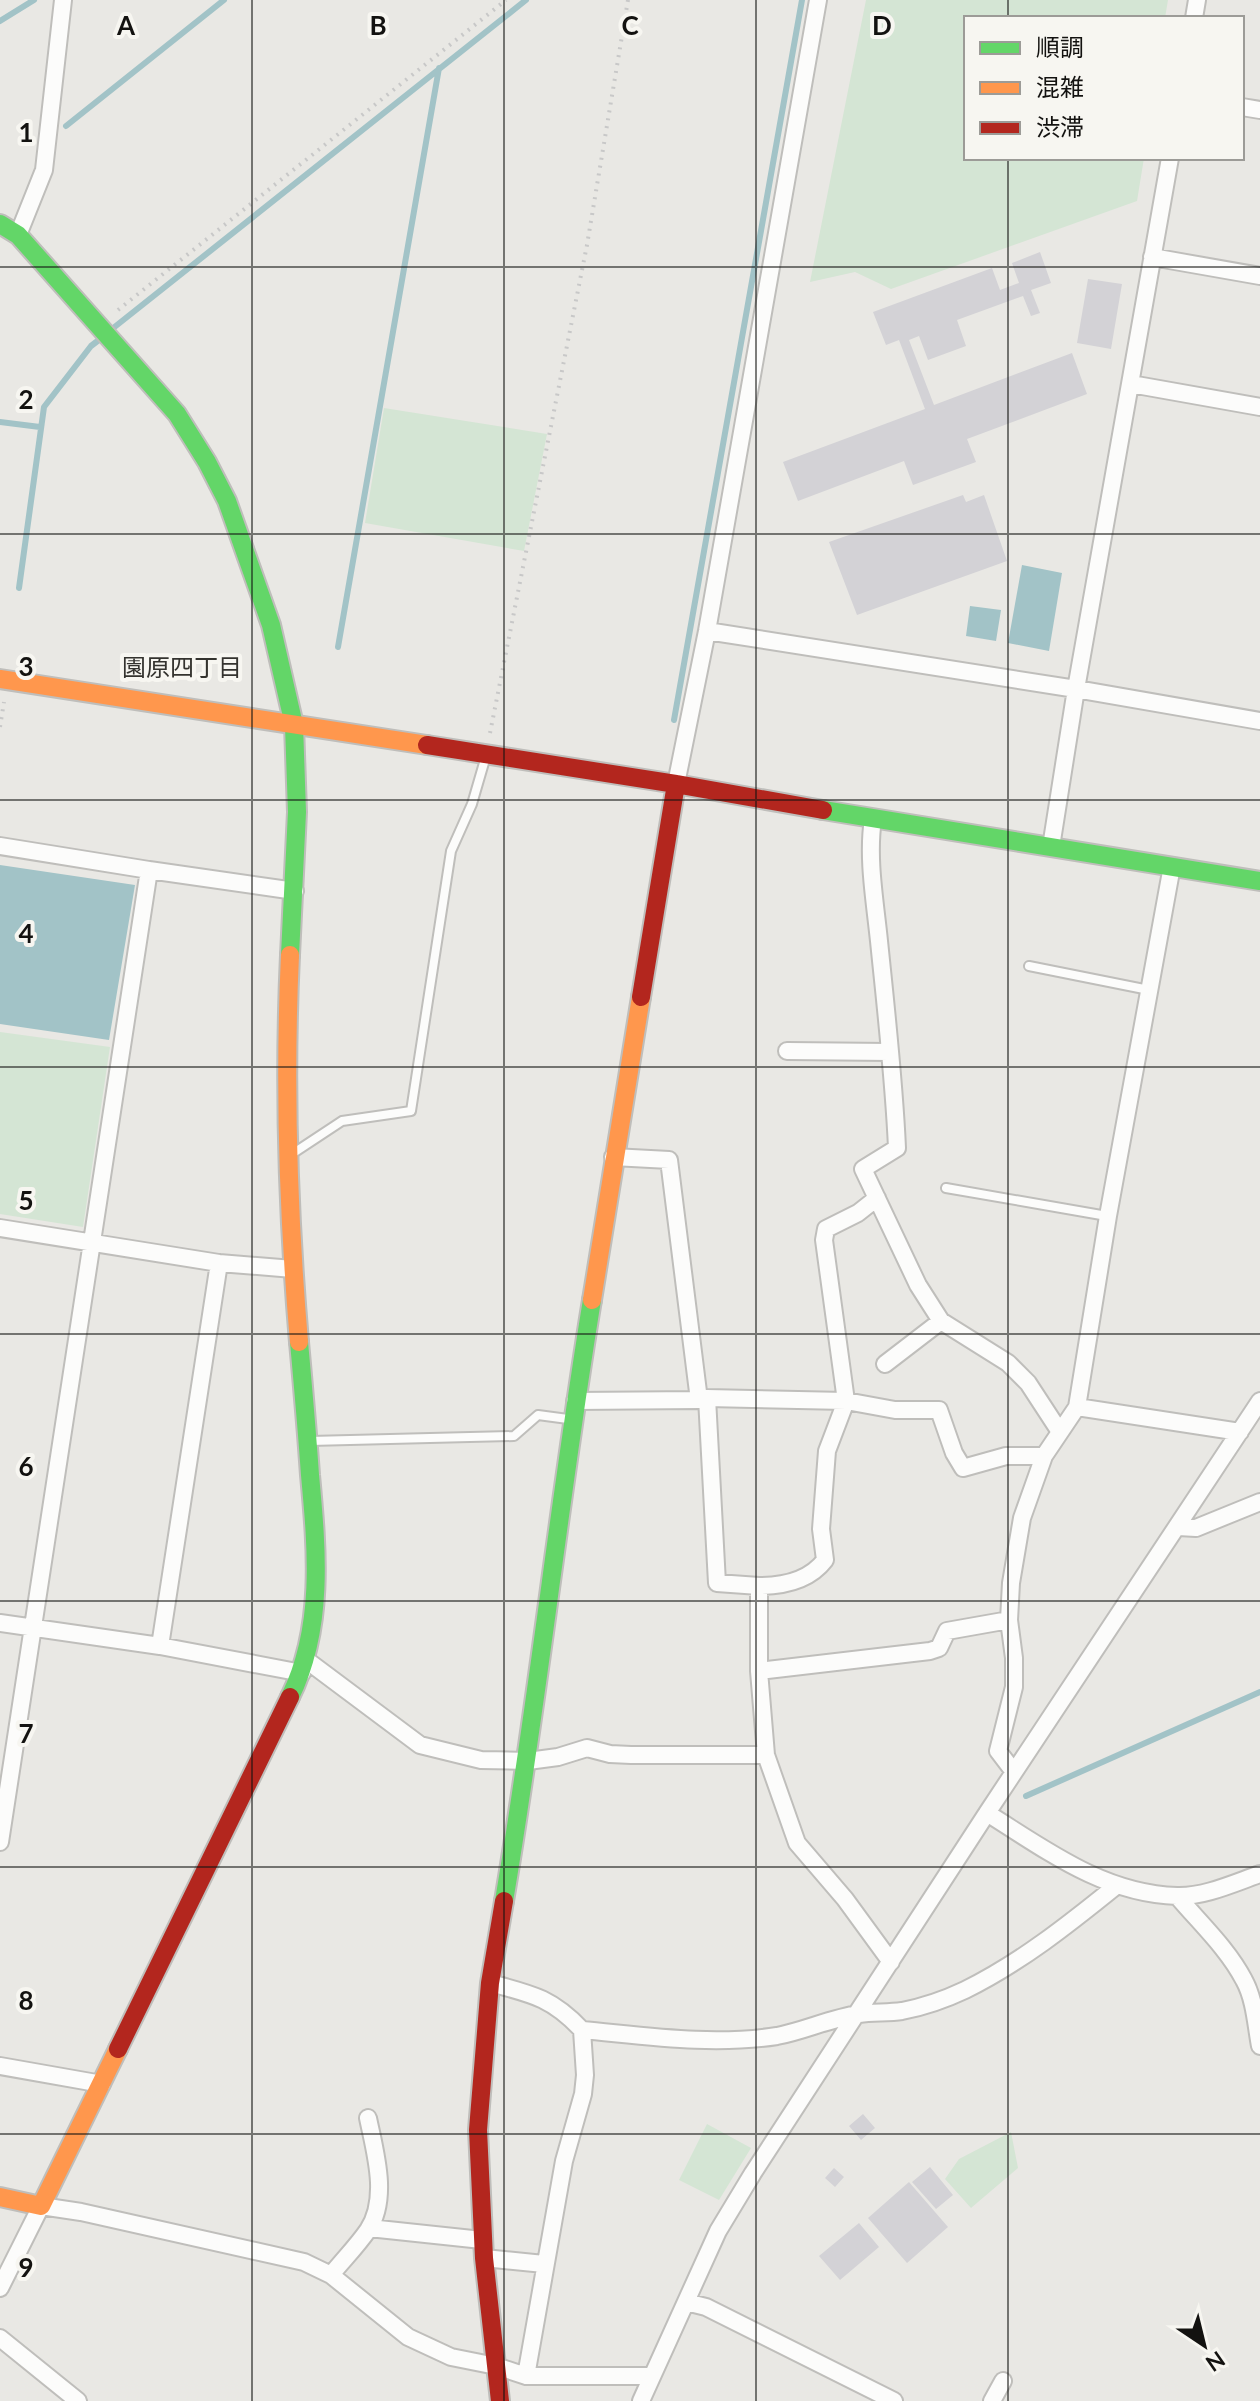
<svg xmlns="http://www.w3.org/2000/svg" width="1260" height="2401" font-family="Lato,'Noto Sans JP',sans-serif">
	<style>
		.green { fill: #d4e5d4 }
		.water { fill: #a2c3c7 }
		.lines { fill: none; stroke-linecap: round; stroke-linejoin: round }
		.stream { stroke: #a2c3c7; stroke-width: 6 }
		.building { fill: #d3d2d6 }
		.lane-casing { stroke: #bfbebb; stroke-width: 12 }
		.street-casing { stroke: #bfbebb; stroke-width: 20 }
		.fast-casing { stroke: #bfbebb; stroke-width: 22 }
		.slow-casing { stroke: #bfbebb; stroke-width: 22 }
		.jam-casing { stroke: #bfbebb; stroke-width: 22 }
		.path { stroke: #c8c8c8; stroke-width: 4; stroke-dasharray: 2 6; stroke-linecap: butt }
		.lane { stroke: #fcfcfb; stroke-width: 8 }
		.street { stroke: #fcfcfb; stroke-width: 16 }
		.fast { stroke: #63d668; stroke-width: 18 }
		.slow { stroke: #ff974d; stroke-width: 18 }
		.jam { stroke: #b3261e; stroke-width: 18 }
		.grid { fill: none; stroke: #131210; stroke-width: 2; stroke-opacity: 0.55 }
		.labels { text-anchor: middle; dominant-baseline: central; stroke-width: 8; stroke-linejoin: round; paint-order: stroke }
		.neighbourhood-label { font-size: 24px; fill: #34332f; stroke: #f7f6f1 }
		.grid-label { font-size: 26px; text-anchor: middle; font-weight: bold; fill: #131210; stroke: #f7f6f1; stroke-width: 8; stroke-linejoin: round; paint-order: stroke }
	</style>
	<rect width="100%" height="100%" fill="#e9e8e4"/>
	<!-- green -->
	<path class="green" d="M866 0H1168L1165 18H966V158H1144L1137 201 891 289 855 272 810 282Z
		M384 408 547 434 524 551 365 523Z
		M0 1032 110 1047 83 1227 0 1214Z
		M707 2124 751 2148 719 2200 679 2180Z
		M1011 2132 1018 2168 971 2208 945 2179 959 2159Z"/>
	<!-- water -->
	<path class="water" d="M1022 565 1062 573 1049 651 1008 643Z
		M970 606 1001 610 996 641 966 636Z
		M0 865 135 885 109 1040 0 1024Z"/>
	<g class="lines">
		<!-- stream -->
		<path class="stream" d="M0 21 34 0
			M66 126 224 0
			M112 329 526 0
			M0 422 40 427
			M19 588 44 407 91 346 104 336
			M338 647 439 68
			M674 720 802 0
			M1026 1796 1260 1692"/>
	</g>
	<!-- building -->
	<path class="building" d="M1040 252 1051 283 1031 290 1040 313 1031 316 1023 296 957 320 966 346 928 360 919 336 909 340 934 405 1072 353 1087 394 967 439 976 462 913 485 904 461 798 501 783 462 925 409 899 340 886 345 873 312 992 268 1000 290 1019 283 1012 263Z
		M1088 279 1122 284 1111 349 1077 343Z
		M963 495 966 502 984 495 1007 561 857 615 829 542Z
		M863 2114 875 2128 861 2140 849 2126Z
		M930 2167 953 2195 936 2209 912 2182Z
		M834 2168 844 2177 835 2187 825 2178Z
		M909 2182 948 2227 907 2263 868 2218Z
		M859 2223 879 2247 840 2280 819 2256Z"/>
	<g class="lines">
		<defs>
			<path id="lane" d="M1029 966 1149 990
				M292 1154 342 1121 411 1111 451 851 472 804 486 756
				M946 1188 1107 1216
				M310 1441 514 1436 538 1415 568 1419"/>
			<path id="street" d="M1194 18 1197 0
				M1242 107 1260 110
				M18 235 44 170 63 0
				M1152 257 1260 276
				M1131 384 1260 407
				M707 631 1076 689 1260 721
				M676 784 707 631 818 0
				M873 819C867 858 875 901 879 941 886 1010 894 1079 897 1148L863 1169 918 1285 941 1321 1008 1363 1028 1383 1060 1432
				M0 846 149 870
				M1051 847 1076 689 1170 158
				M787 1051 890 1052
				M613 1157 669 1160 699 1400
				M0 1228 219 1263 293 1269
				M885 1364 941 1321
				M707 1398 717 1583 759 1586V1671L766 1755 797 1843 845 1899 891 1962
				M575 1401 699 1400 707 1398 846 1401 895 1410H939L954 1453 963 1468 1006 1456H1044
				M1077 1407 1240 1432
				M1178 1527 1196 1528 1260 1502
				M759 1586C784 1586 809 1581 825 1560L821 1529 827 1451 846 1401 824 1240 826 1229 858 1213 877 1198
				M0 1623 160 1646 302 1673
				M160 1646 219 1263
				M305 1659 420 1745 481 1760 528 1761 558 1757 587 1748 610 1754 631 1755H766
				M759 1671 930 1651 939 1648 947 1631 1009 1620
				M1014 1772 998 1751 1014 1687V1658L1009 1620 1011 1583 1022 1518 1044 1456 1077 1407 1108 1216 1172 866
				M987 1813C1046 1850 1104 1894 1177 1896 1204 1897 1234 1883 1260 1874
				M0 1842 149 870 295 891
				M1178 1897C1200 1923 1228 1949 1244 1980 1255 2000 1256 2025 1260 2046
				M490 1983C532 1994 552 1998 582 2030
				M0 2066 102 2084
				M369 2228 482 2240
				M484 2258 544 2264
				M331 2275C343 2260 357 2246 368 2230 389 2198 375 2152 368 2118
				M0 2288 41 2206 81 2212 304 2262 331 2275 408 2337 451 2357 496 2366 526 2376H651
				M686 2302 706 2307 894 2401
				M0 2338 78 2401
				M526 2376 564 2161 583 2094 585 2075 582 2030C647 2036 711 2046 777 2036 804 2031 831 2018 859 2014 873 2012 888 2013 902 2011 923 2007 946 1999 965 1990 1020 1963 1069 1924 1116 1886
				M641 2401 718 2231 753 2173 987 1813 1260 1401
				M992 2401 1003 2381"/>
			<path id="fast" d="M0 224 18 235 177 414 207 462 227 501 271 625 294 725 297 812 290 955
				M823 810 1260 881
				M290 1697C324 1628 317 1550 310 1475 307 1431 303 1386 299 1342
				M504 1901C538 1701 559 1500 592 1300"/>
			<path id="slow" d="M0 679 427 745
				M290 955C284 1084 288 1213 299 1342
				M592 1300 641 997
				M0 2197 41 2206 118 2049"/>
			<path id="jam" d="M427 745 676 784 823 810
				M641 997 676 784
				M118 2049 290 1697
				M500 2401 484 2258 478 2130 490 1983 504 1901"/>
		</defs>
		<!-- lane casing -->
		<use href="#lane" class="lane-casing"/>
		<!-- street casing -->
		<use href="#street" class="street-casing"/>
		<!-- fast casing -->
		<use href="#fast" class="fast-casing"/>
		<!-- slow casing -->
		<use href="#slow" class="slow-casing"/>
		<!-- jam casing -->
		<use href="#jam" class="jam-casing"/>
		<!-- path -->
		<path class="path" d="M118 310 506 0
			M0 727 4 702
			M490 733 587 245 628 0"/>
		<!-- lane -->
		<use href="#lane" class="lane"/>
		<!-- street -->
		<use href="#street" class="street"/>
		<!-- fast -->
		<use href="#fast" class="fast"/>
		<!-- slow -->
		<use href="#slow" class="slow"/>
		<!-- jam -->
		<use href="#jam" class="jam"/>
	</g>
	<!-- grid -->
	<path class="grid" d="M252 0V2401M504 0V2401M756 0V2401M1008 0V18M1008 158V2401M0 267H1260M0 534H1260M0 800H1260M0 1067H1260M0 1334H1260M0 1601H1260M0 1867H1260M0 2134H1260"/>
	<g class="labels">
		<!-- neighbourhood labels -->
		<g class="neighbourhood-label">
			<text x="182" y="666">園原四丁目</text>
		</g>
	</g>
	<g class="grid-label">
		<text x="126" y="35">A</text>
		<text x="378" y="35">B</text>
		<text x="630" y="35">C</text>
		<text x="882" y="35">D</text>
		<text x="26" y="142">1</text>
		<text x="26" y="409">2</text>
		<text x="26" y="676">3</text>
		<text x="26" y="943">4</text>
		<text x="26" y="1210">5</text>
		<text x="26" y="1476">6</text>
		<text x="26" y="1743">7</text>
		<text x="26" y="2010">8</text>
		<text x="26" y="2277">9</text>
	</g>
	<!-- legend -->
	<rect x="964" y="16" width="280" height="144" fill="#f7f6f1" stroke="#9c9b97" stroke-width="2"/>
	<rect x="980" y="42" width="40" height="12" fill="#63d668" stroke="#9c9b97" stroke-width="2"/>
	<text x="1036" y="56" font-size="24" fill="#131210">順調</text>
	<rect x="980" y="82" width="40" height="12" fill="#ff974d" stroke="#9c9b97" stroke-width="2"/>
	<text x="1036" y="96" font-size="24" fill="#131210">混雑</text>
	<rect x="980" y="122" width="40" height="12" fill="#b3261e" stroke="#9c9b97" stroke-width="2"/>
	<text x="1036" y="136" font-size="24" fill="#131210">渋滞</text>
	<!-- north arrow -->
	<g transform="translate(1204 2345) rotate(145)" stroke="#f7f6f1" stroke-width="6" paint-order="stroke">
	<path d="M0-6L14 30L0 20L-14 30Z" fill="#131210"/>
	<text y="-12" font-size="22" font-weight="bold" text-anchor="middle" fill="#131210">N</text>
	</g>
</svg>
